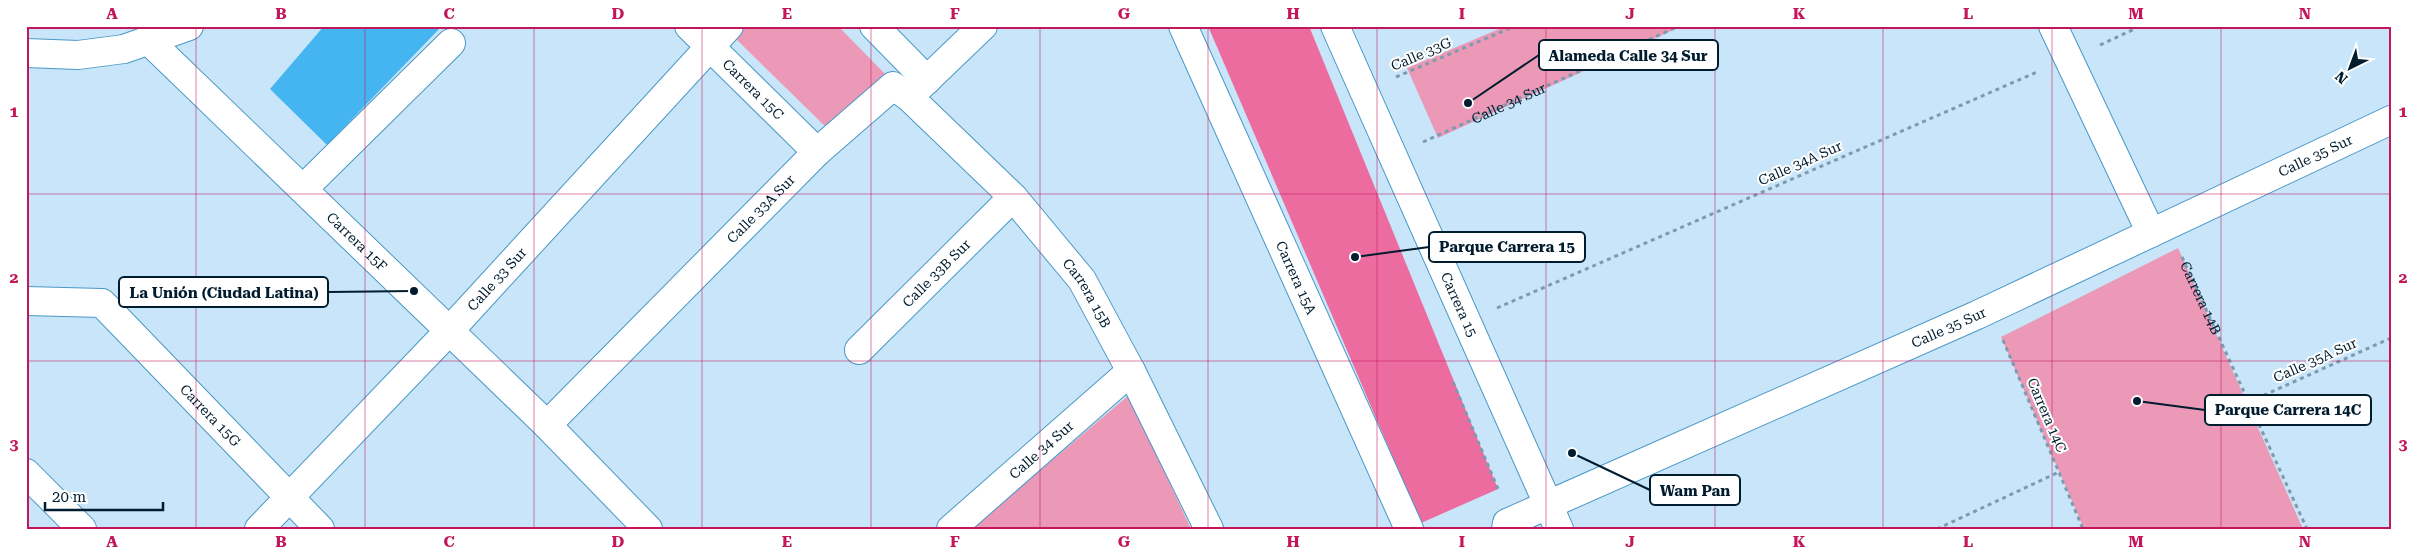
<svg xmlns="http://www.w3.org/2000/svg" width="2417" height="555" font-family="'Roboto Serif',serif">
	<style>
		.green { fill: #eb99b6 }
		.forest { fill: #ed6ca0 }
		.building { fill: #45b5f2 }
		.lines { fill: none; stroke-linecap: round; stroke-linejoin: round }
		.minor-casing { stroke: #4a98c6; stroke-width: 30 }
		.path { stroke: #7e9bae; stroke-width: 3; stroke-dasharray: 4 4; stroke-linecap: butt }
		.minor { stroke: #fff; stroke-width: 28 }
		.grid { fill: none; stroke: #c2185b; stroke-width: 1; stroke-opacity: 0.55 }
		.labels { text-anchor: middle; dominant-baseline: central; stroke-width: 4; stroke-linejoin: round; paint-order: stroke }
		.street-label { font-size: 14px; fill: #001c2e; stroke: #fff }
		.leader { fill: none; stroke: #001c2e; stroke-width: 2 }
		.callout-dot { fill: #001c2e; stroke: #fff; stroke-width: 2 }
		.callout { fill: #fff; stroke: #001c2e; stroke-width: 2 }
		.callout-label { font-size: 15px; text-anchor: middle; font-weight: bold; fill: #001c2e }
		.neatline { fill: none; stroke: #c2185b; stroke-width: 2 }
		.grid-label { font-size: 16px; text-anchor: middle; font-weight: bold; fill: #c2185b }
	</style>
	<rect width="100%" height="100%" fill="#c8e5f9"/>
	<!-- green -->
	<path class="green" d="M744 26H838L889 78 834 135 733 36Z
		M1506 26H1682L1438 138 1407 68Z
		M2178 248 2303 529H2084L2001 337Z
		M1129 395 1191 529H971Z"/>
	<!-- forest -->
	<path class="forest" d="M1208 26H1309L1498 489 1421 523Z"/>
	<!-- building -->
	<path class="building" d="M324 26H442L327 145 270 89Z"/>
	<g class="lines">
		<defs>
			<g id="minor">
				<path id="s3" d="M689 26 817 152"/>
				<path d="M874 26 927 80"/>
				<path id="s4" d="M1183 26 1409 529"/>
				<path id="s5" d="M1335 26 1559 529"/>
				<path d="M2053 26 2151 233"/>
				<path id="s6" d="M149 41 547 425 648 529"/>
				<path d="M26 53 78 55 124 49 189 26"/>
				<path id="s7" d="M909 97 1013 197 1082 280 1131 371 1209 529"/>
				<path d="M303 189 451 43"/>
				<path id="s8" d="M26 301 102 303 320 529"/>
				<path id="s9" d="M859 350 1013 197"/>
				<path id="s10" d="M547 425 817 152 893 86 909 97 983 26"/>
				<path d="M26 473 82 529"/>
				<path id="s11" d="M259 529 450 330 729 26"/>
				<path id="s12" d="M951 529 1131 371"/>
				<path id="s13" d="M1506 529 1507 523 1977 315 2391 120"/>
			</g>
		</defs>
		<!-- minor casing -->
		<use href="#minor" class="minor-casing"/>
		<!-- path -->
		<g class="path">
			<path d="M2100 45 2141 26"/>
			<path d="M1396 77 1515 26"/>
			<path id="s1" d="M1423 142 1679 26"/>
			<path id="s2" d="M2182 257 2307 529"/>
			<path d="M1497 308 2037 72"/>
			<path d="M2003 340 2083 529"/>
			<path d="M1453 382 1498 489"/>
			<path d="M2249 402 2391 338"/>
			<path d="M1937 529 2059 472"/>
		</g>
		<!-- minor -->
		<use href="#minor" class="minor"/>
	</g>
	<!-- grid -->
	<path class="grid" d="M196 26V529M365 26V529M534 26V529M702 26V529M871 26V529M1040 26V529M1208 26V529M1377 26V529M1546 26V529M1715 26V529M1883 26V529M2052 26V529M2221 26V529M26 194H2391M26 361H2391"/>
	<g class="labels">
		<!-- street labels -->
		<g class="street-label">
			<text transform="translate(1421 54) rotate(-23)">Calle 33G</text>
			<text stroke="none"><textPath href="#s3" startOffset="90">Carrera 15C</textPath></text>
			<text stroke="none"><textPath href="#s1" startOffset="94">Calle 34 Sur</textPath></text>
			<text stroke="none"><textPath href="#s13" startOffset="894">Calle 35 Sur</textPath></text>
			<text transform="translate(1800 163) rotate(-24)">Calle 34A Sur</text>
			<text stroke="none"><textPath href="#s10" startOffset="304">Calle 33A Sur</textPath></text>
			<text stroke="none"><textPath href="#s6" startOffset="289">Carrera 15F</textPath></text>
			<text stroke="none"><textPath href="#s9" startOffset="109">Calle 33B Sur</textPath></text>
			<text stroke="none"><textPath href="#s4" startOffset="276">Carrera 15A</textPath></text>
			<text stroke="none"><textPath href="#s11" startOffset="345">Calle 33 Sur</textPath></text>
			<text stroke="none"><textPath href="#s7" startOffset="266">Carrera 15B</textPath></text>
			<text stroke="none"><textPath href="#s2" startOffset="45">Carrera 14B</textPath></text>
			<text stroke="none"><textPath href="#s5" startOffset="305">Carrera 15</textPath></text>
			<text stroke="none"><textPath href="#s13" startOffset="489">Calle 35 Sur</textPath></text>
			<text transform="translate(2315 360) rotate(-24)">Calle 35A Sur</text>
			<text transform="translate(2047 415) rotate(67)">Carrera 14C</text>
			<text stroke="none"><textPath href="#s8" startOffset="232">Carrera 15G</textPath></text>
			<text stroke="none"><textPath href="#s12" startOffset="120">Calle 34 Sur</textPath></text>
		</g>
	</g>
	<!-- callouts -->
	<path class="leader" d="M1468 103L1539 55M1355 257L1429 247M414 291L328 292M2137 401L2205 410M1572 453L1650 490"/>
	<g class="callout-dot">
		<circle cx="1468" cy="103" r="5"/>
		<circle cx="1355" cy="257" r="5"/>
		<circle cx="414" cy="291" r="5"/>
		<circle cx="2137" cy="401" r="5"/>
		<circle cx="1572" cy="453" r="5"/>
	</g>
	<g class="callout">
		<rect x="1539" y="40" width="179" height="30" rx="5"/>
		<rect x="1429" y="232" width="156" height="30" rx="5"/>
		<rect x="119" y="277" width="209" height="30" rx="5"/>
		<rect x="2205" y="395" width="166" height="30" rx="5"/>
		<rect x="1650" y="475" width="90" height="30" rx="5"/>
	</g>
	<g class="callout-label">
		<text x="1628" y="61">Alameda Calle 34 Sur</text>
		<text x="1507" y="252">Parque Carrera 15</text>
		<text x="224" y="298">La Unión (Ciudad Latina)</text>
		<text x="2288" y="415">Parque Carrera 14C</text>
		<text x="1695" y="496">Wam Pan</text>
	</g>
	<!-- border -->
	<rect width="2417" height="555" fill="none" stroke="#ffffff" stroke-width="55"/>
	<!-- north arrow -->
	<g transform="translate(2350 68) rotate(222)" stroke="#ffffff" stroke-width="4" paint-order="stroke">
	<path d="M0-4L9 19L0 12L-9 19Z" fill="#001c2e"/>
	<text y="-8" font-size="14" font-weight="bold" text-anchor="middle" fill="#001c2e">N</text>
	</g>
	<!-- scale -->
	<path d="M45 502v8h118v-8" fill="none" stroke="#001c2e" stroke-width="2.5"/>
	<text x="52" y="502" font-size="15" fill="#001c2e" stroke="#ffffff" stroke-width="4" paint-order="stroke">20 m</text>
	<rect x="28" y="28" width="2362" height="500" class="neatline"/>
	<g class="grid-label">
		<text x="112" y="19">A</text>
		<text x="281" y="19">B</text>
		<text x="449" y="19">C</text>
		<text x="618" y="19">D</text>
		<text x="787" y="19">E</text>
		<text x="955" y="19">F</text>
		<text x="1124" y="19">G</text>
		<text x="1293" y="19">H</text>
		<text x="1462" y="19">I</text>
		<text x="1630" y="19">J</text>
		<text x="1799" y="19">K</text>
		<text x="1968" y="19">L</text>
		<text x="2136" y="19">M</text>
		<text x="2305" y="19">N</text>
		<text x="14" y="117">1</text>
		<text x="2403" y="117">1</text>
		<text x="14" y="283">2</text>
		<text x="2403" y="283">2</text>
		<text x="14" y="450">3</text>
		<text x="2403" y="450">3</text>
		<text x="112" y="547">A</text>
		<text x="281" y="547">B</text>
		<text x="449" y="547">C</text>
		<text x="618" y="547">D</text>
		<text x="787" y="547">E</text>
		<text x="955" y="547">F</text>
		<text x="1124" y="547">G</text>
		<text x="1293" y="547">H</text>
		<text x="1462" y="547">I</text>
		<text x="1630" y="547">J</text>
		<text x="1799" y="547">K</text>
		<text x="1968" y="547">L</text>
		<text x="2136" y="547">M</text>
		<text x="2305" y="547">N</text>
	</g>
</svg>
